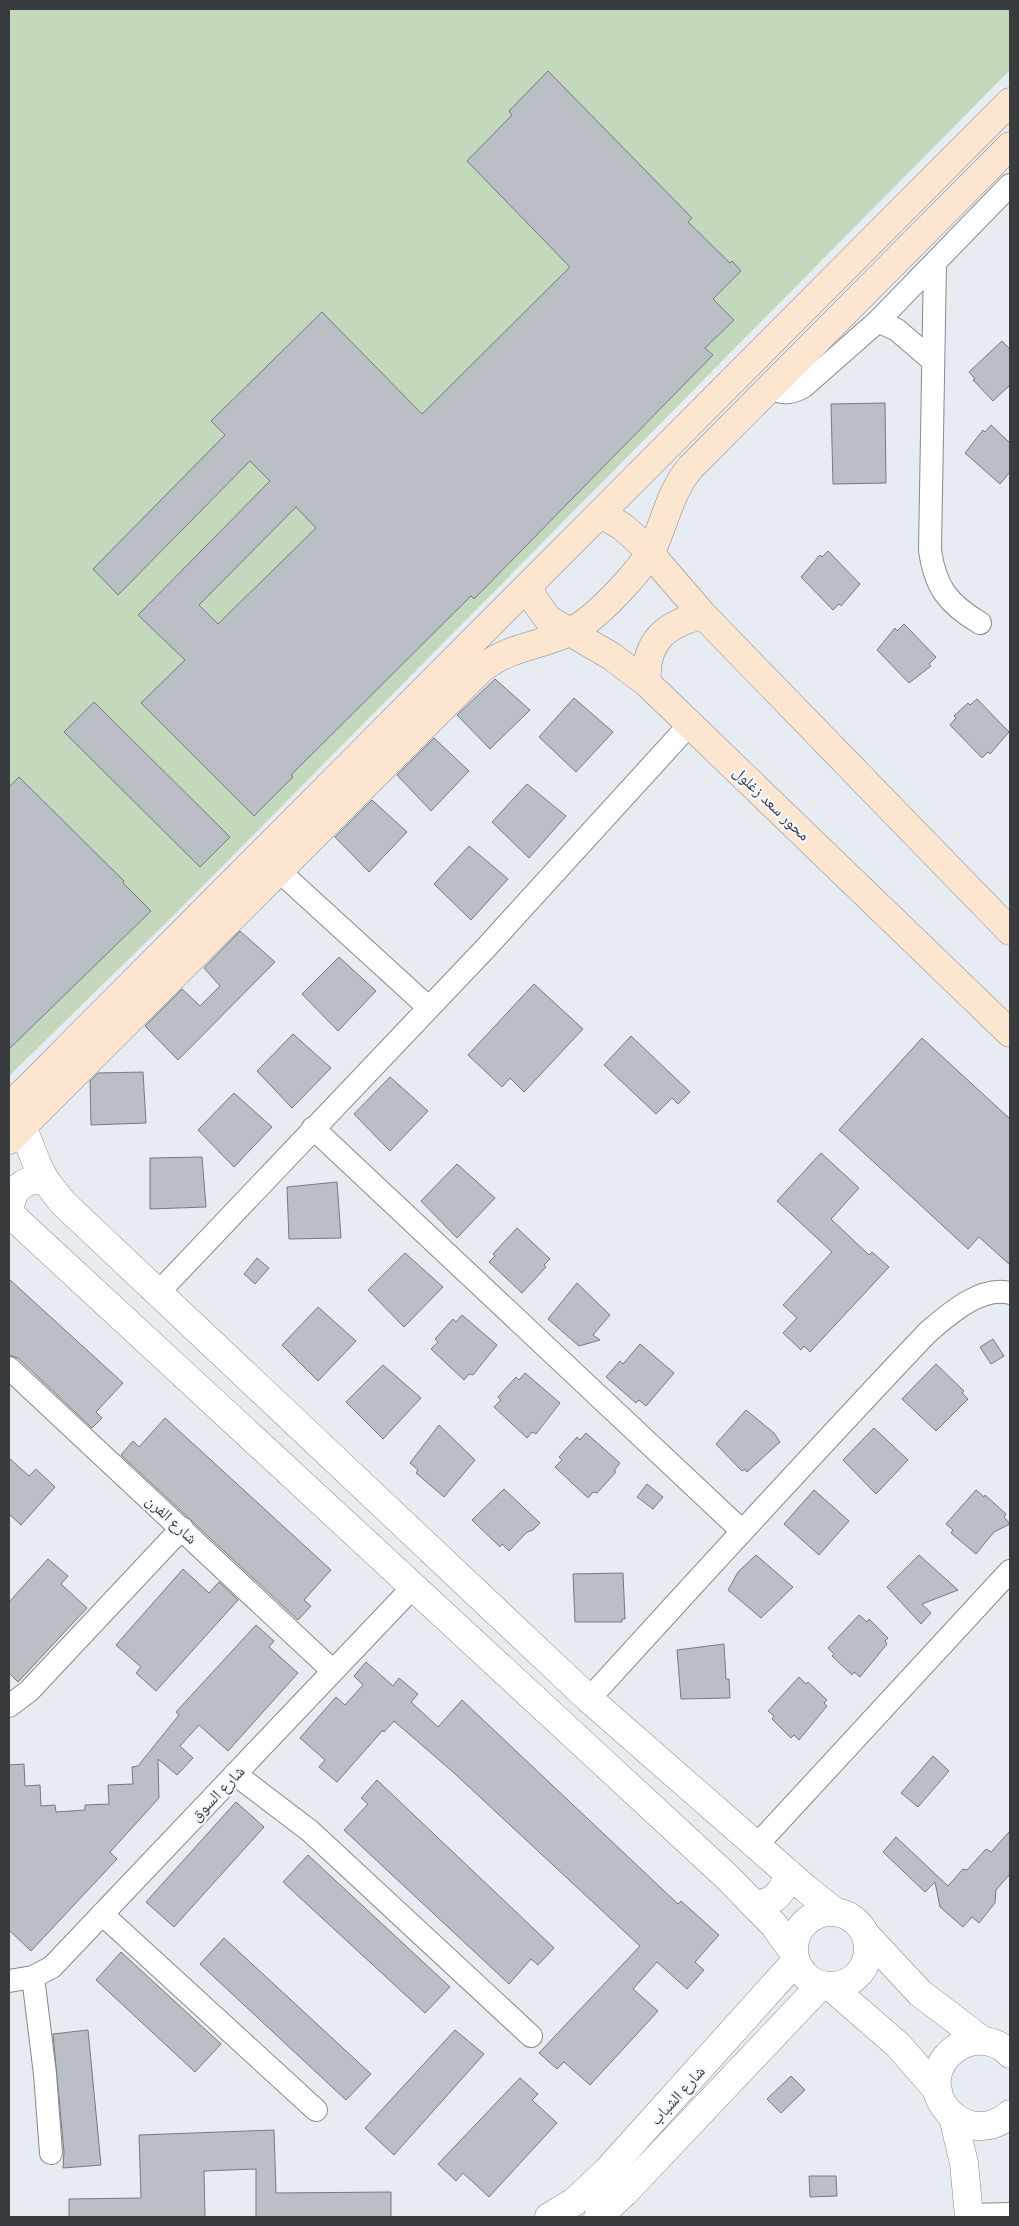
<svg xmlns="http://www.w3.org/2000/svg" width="1019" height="2226" font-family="Ubuntu,'Noto Naskh Arabic',sans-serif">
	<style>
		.green { fill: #c4d9bc }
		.building { fill: #b9bfc4; stroke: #757a7f; fill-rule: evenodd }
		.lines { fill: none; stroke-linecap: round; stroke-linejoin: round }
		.minor-casing { stroke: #858a8f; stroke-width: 24 }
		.tertiary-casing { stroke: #858a8f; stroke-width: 29 }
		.secondary-casing { stroke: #858a8f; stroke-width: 29 }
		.minor { stroke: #fff; stroke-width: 22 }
		.tertiary { stroke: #fff; stroke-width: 28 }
		.secondary { stroke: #fde6d0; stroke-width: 28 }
		.labels { text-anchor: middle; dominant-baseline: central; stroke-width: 4.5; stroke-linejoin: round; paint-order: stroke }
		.street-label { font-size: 16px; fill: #393c3e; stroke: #f3f9ff }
	</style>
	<rect width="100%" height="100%" fill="#e6ecf1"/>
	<!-- green -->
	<path class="green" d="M9 9H1010V70L177 912 9 1076Z"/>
	<!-- building -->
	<path class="building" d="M548 71 692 218 688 222 730 263 732 261 741 271 713 299 734 320 705 348 713 355 474 599 471 596 291 775 293 777 254 816 141 703 185 660 138 615 270 481 250 461 118 595 93 569 225 435 211 421 322 312 422 414 570 267 467 161 512 115 509 111ZM296 507 316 528 218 624 199 605Z
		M1002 341 1010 349V385L993 401 973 380 975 379 969 372Z
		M885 403 886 483 833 484 831 404Z
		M991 425 1010 443V472L1000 484 965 453 983 430 985 432Z
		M828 551 860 584 841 606 839 604 833 610 801 577 820 555 822 557Z
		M904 624 936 657 929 664 931 666 909 683 877 650 895 628 897 631Z
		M495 679 530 710 490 749 457 715Z
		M574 698 613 732 576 772 539 737Z
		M977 699 1009 732 990 754 988 752 982 758 950 725 956 718 954 716 968 703 970 705Z
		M94 702 230 837 200 867 64 732Z
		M434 738 469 771 431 811 397 775Z
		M19 777 124 881 123 883 151 911 9 1049V787Z
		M527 784 566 816 529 858 492 822Z
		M372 800 407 832 369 872 335 837Z
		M469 846 508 879 471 920 434 884Z
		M240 931 275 962 178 1060 145 1026 182 989 200 1006 220 986 204 968Z
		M339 957 376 991 338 1031 302 994Z
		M534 984 583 1029 524 1092 510 1078 502 1087 468 1055Z
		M293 1034 331 1068 292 1108 257 1071Z
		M631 1036 690 1092 678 1104 672 1098 656 1114 604 1065Z
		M922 1038 1010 1119V1265L979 1237 968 1249 839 1130Z
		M143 1072 146 1123 91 1125 90 1081 98 1073Z
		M390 1077 428 1111 390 1151 354 1114Z
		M234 1093 272 1127 234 1167 198 1130Z
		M821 1153 859 1188 831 1219 869 1255 872 1252 889 1267 810 1352 804 1346 801 1350 783 1333 797 1318 783 1305 832 1252 777 1201Z
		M202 1157 206 1207 150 1209V1158Z
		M457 1164 495 1198 457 1238 421 1201Z
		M337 1182 341 1238 289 1239 287 1187Z
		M517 1228 550 1259 544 1265 546 1267 522 1293 489 1262 495 1256 493 1254Z
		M405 1253 443 1287 404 1327 368 1290Z
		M257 1258 269 1268 255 1284 244 1274Z
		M9 1279 123 1383 96 1412 102 1418 92 1428 18 1358 9 1355Z
		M577 1283 610 1315 593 1335 600 1340 579 1346 548 1319Z
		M318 1307 356 1341 318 1381 282 1345Z
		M462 1315 497 1345 473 1375 469 1374 464 1380 431 1349 438 1342 435 1339 453 1319 456 1322Z
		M993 1339 1004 1356 991 1364 980 1347Z
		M640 1344 674 1373 646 1406 639 1400 636 1403 606 1377 620 1361 623 1364Z
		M936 1364 964 1391 962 1393 968 1399 936 1431 902 1399Z
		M383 1365 421 1398 383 1439 346 1402Z
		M525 1373 560 1403 536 1434 532 1432 527 1438 494 1407 501 1400 498 1397 516 1377 519 1380Z
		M746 1410 774 1433 780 1442 747 1472 745 1469 742 1471 716 1444Z
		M165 1418 331 1570 304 1600 311 1606 298 1620 121 1455 133 1441 139 1447Z
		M439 1425 475 1460 444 1497 416 1473 418 1470 410 1463Z
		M874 1428 908 1460 876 1494 843 1460Z
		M586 1433 620 1463 614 1471 616 1472 597 1493 593 1492 588 1498 555 1467 562 1460 559 1457 577 1437 580 1440Z
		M9 1458 29 1476 36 1469 55 1487 21 1525 9 1514Z
		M647 1484 663 1497 653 1509 637 1497Z
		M504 1489 540 1523 533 1530 527 1532 509 1551 502 1544 500 1547 472 1520Z
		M814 1490 849 1521 819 1555 784 1524Z
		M976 1490 984 1497 985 1495 1006 1514 1004 1517 1010 1524 994 1532 976 1554 951 1533 953 1530 946 1524Z
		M756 1555 793 1587 761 1618 728 1590 738 1572Z
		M919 1555 958 1590 922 1604 931 1613 921 1624 887 1587Z
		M48 1559 68 1576 61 1584 87 1608 18 1682 9 1673V1602Z
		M183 1569 209 1593 219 1582 238 1600 156 1691 136 1673 141 1667 116 1645Z
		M623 1573 625 1619H622V1622H575L573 1574Z
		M859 1615 867 1622 869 1619 888 1638 885 1641 887 1644 860 1677 854 1672 852 1675 832 1656 834 1654 828 1648Z
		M256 1625 274 1641 269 1647 298 1673 228 1751 199 1725 180 1746 193 1758 177 1775 158 1759 159 1798 110 1852 117 1859 31 1951 9 1930V1765L24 1764 25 1786 40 1785 41 1806 55 1805 56 1812 85 1810V1805L109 1804 108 1785 133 1784 132 1767 138 1766 179 1715 176 1712Z
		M724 1644 726 1679H729L730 1698 681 1699 677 1650Z
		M366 1662 393 1686 399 1678 418 1694 411 1702 438 1727 462 1700 678 1904 681 1901 719 1935 695 1962 704 1970 687 1989 657 1962 633 1989 658 2011 590 2085 564 2062 557 2069 539 2053 640 1946 453 1772 394 1721 384 1732 383 1730 337 1782 319 1767 325 1760 300 1738 336 1697 345 1705 363 1685 354 1676Z
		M799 1677 806 1684 808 1682 827 1700 824 1703 827 1706 799 1740 794 1735 791 1738 772 1719 774 1716 768 1711Z
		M933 1756 949 1771 918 1807 901 1793Z
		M377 1780 554 1948 538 1965 531 1959 509 1984 344 1830 368 1804 361 1798Z
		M236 1802 264 1827 174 1927 146 1902Z
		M1010 1831V1874L996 1890 995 1903 979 1923 972 1917 963 1927 940 1907 935 1882 925 1892 883 1852 896 1837 948 1886 963 1869 967 1870 986 1849 991 1852Z
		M308 1855 450 1987 425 2013 283 1882Z
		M224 1938 371 2074 346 2100 200 1964Z
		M121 1952 221 2044 195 2072 96 1980Z
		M88 2030 101 2165 63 2168 64 2152 53 2034Z
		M455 2030 484 2054 394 2155 365 2128Z
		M791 2076 805 2090 781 2113 767 2099Z
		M520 2078 538 2094 532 2100 557 2123 489 2197 463 2173 456 2181 438 2164Z
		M274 2130 276 2193 391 2192V2217H256V2169L204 2171 205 2217H69V2199L141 2198 139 2135Z
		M809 2176H836L837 2196 810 2197Z"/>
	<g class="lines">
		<defs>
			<path id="minor" d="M935 263 930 550C935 587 948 604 980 623
				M878 321 897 330 933 361
				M769 388C783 394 790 394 803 387L878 321 1010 185
				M278 870 428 1007
				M313 1128 741 1530
				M157 1294 483 951 690 724
				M9 1368 333 1671
				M589 1699C701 1576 813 1453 928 1332 948 1315 981 1285 1010 1293
				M9 1706 29 1691 182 1528
				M235 1774 310 1831 531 2036
				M756 1846 1010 1571
				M102 1914 316 2110
				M33 1977 45 2074 51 2153
				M9 1981 33 1977 52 1967 414 1586
				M969 2215 1010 2214"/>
			<path id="tertiary" d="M22 1126 37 1164 45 1180 63 1203 589 1699 805 1888 834 1911
				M9 1213 726 1876 774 1925 793 1952
				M10 1214C9 1191 22 1178 45 1180
				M755 1905C774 1903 784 1892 788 1873
				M794 1949a37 37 0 1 1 74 0a37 37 0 1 1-74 0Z
				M866 1935 920 1993 983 2041
				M830 1986 898 2045 938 2091
				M1010 2054C1001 2044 988 2040 975 2041 965 2042 955 2048 948 2055 912 2095 969 2151 1010 2114
				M953 2117 964 2163 969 2217
				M549 2217 574 2202 607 2171 795 1962
				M598 2217 625 2192 821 1985"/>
			<path id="secondary" d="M601 514 623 527 642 544 703 615 1010 931
				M530 586 533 598 548 619 611 656 647 683 1010 1033
				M647 683C644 642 665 624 703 615
				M9 1107 1010 102
				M9 1140 478 672C513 640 555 649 592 617 611 601 644 567 654 545 666 518 671 490 691 467L1010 146"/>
		</defs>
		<!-- minor casing -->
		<use href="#minor" class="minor-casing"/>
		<!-- tertiary casing -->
		<use href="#tertiary" class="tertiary-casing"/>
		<!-- secondary casing -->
		<use href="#secondary" class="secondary-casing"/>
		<!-- minor -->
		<use href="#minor" class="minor"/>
		<!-- tertiary -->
		<use href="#tertiary" class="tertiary"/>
		<!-- secondary -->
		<use href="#secondary" class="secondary"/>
	</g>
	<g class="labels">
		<!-- street labels -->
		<g class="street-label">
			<text transform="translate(772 803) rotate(44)">محور سعد زغلول</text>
			<text transform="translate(172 1519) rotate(43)">شارع الفرن</text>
			<text transform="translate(217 1793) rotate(-46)">شارع السوق</text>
			<text transform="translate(677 2095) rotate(-48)">شارع الشباب</text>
		</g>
	</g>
	<!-- border -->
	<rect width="1019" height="2226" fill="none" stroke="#393c3e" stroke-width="20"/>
</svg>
